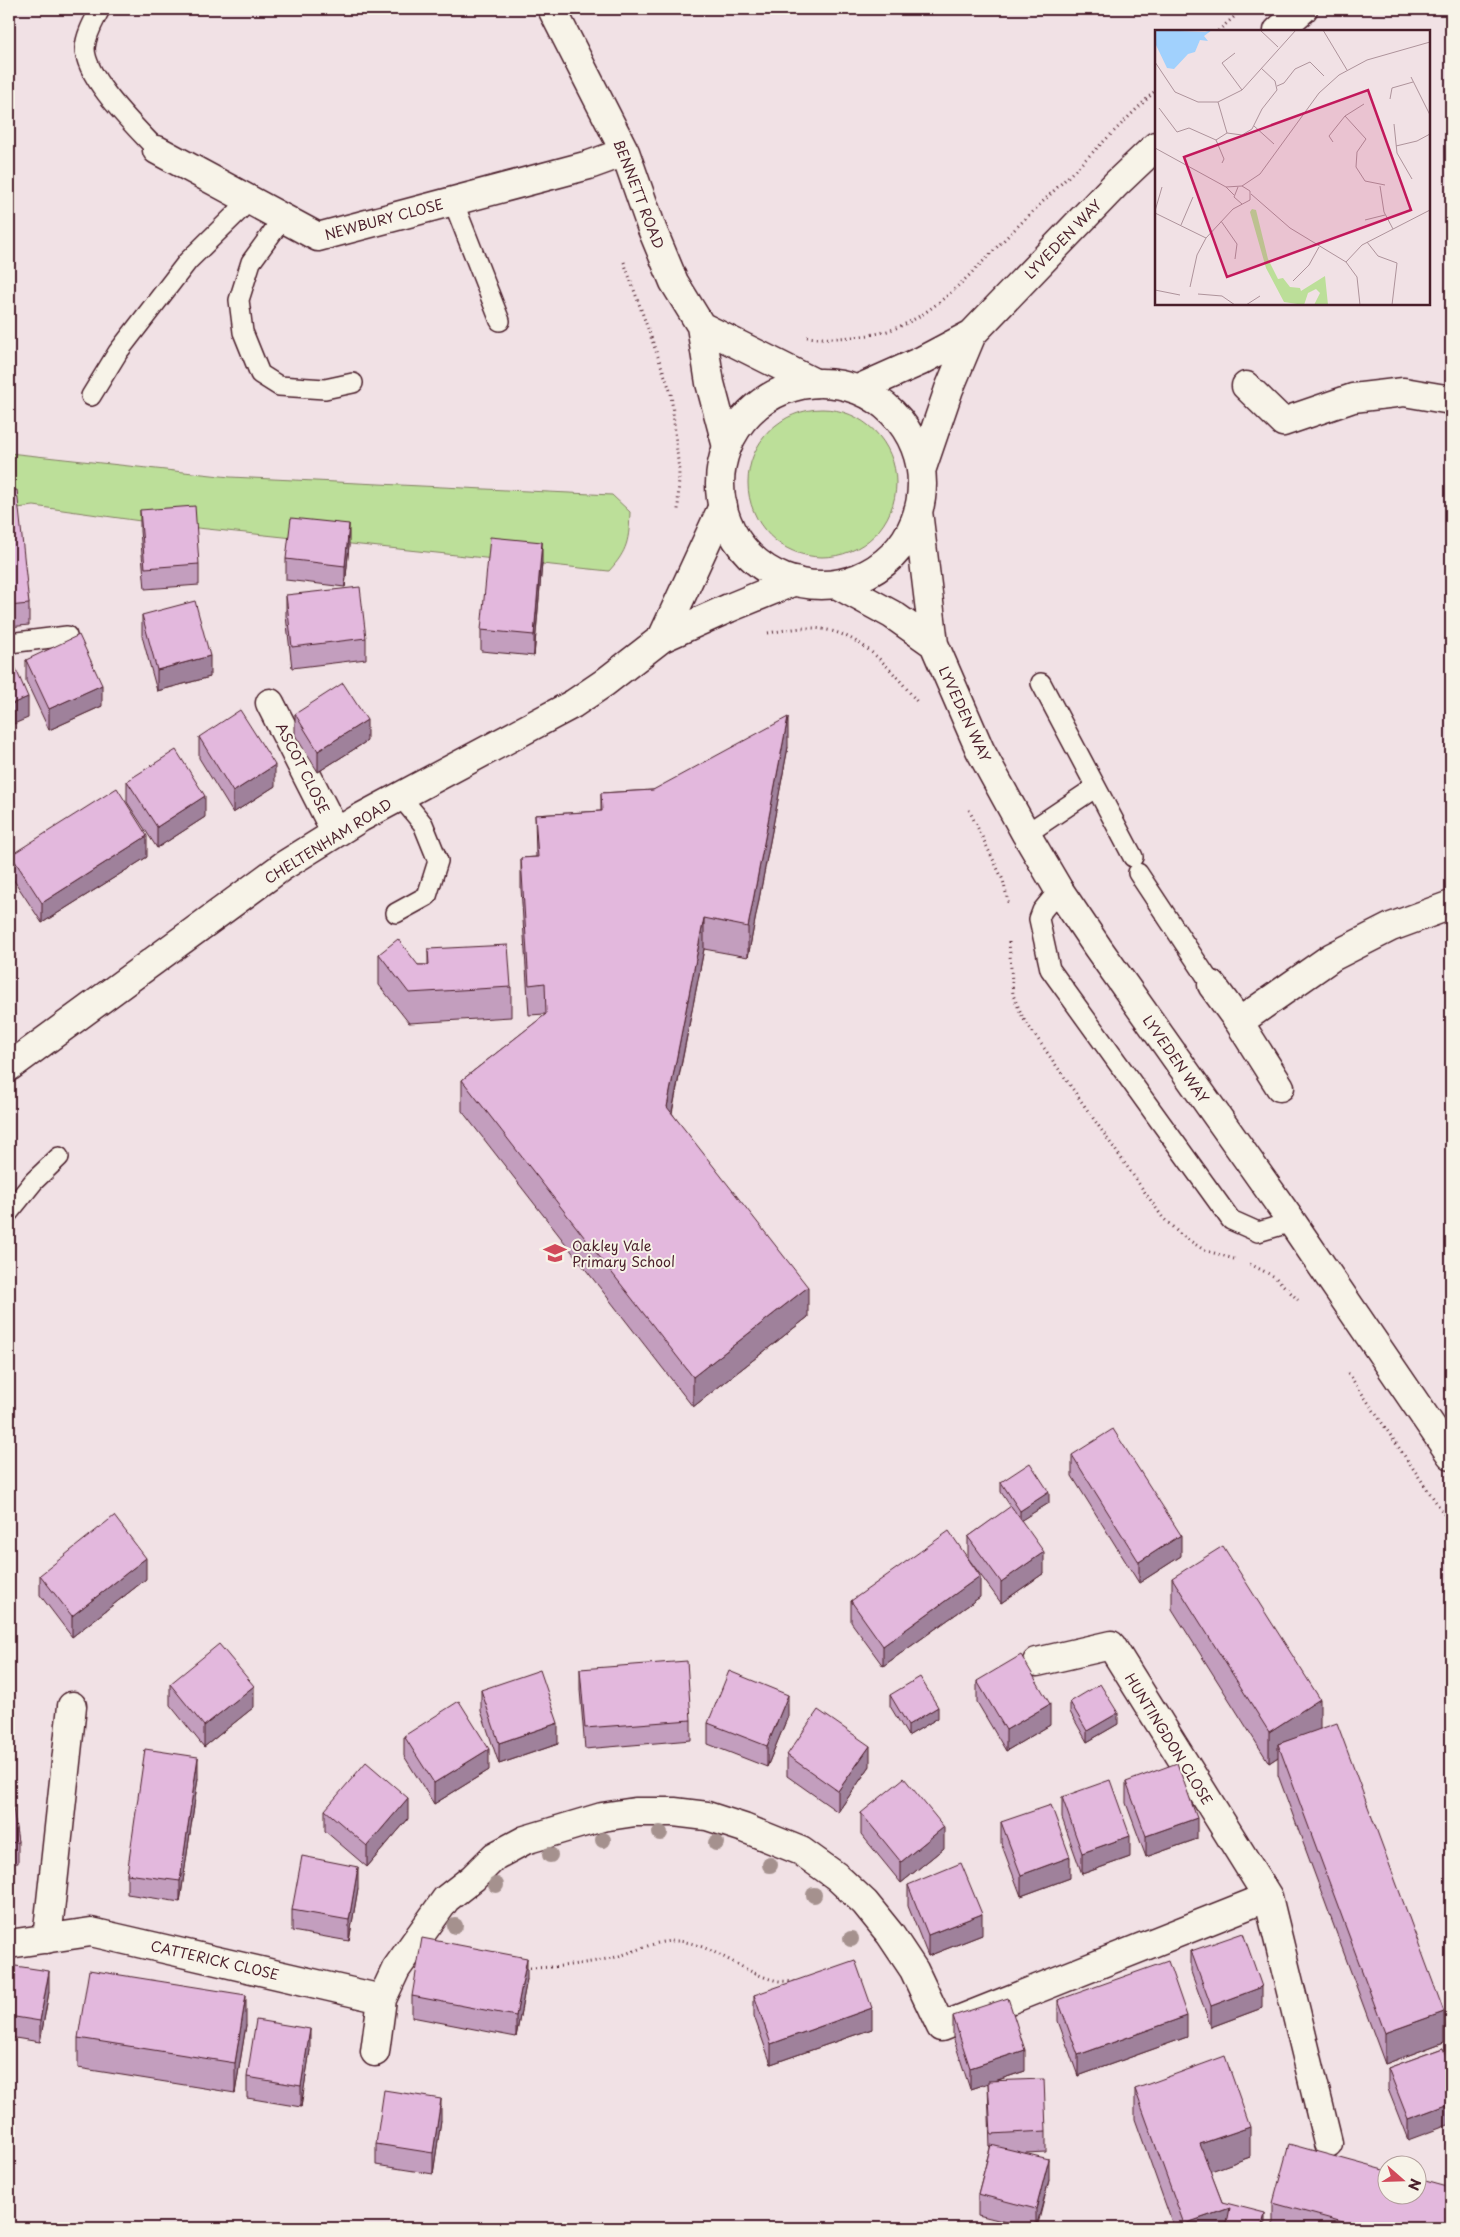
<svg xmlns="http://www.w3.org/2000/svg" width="1460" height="2237" font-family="'Playpen Sans',sans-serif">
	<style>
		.green { fill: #bcdf99; stroke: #837f62 }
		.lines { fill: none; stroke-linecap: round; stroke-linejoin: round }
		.service-casing { stroke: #4a1f2b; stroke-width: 22 }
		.minor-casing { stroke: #4a1f2b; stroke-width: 31 }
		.tertiary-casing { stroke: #4a1f2b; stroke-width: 31 }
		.path { stroke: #4a1f2b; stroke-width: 3; stroke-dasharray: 1 4; stroke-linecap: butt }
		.service { stroke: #f7f3e8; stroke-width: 19 }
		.minor { stroke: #f7f3e8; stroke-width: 28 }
		.tertiary { stroke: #f7f3e8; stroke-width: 28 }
		.tree { fill: #a5918e }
		.wall { fill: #c39ebe; stroke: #4a1f2b }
		.shaded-wall { fill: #9f819b; stroke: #4a1f2b }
		.building { fill: #e3b8dd; stroke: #4a1f2b }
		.labels { text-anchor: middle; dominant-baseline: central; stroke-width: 4; stroke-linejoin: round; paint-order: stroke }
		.street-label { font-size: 14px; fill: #4a1f2b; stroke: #f7f3e8 }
		.poi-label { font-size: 14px; fill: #4a1f2b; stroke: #f7f3e8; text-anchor: start }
		.inset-road { fill: none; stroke: #ae939b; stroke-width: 1 }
		.view { fill: #c2185b; fill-opacity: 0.15; stroke: #c2185b; stroke-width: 2.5 }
		.inset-edge { fill: none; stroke: #4a1f2b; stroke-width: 2.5 }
	</style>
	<rect width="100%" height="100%" fill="#f1e1e5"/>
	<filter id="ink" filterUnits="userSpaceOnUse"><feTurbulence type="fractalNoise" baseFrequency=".02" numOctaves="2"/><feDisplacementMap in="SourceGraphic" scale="10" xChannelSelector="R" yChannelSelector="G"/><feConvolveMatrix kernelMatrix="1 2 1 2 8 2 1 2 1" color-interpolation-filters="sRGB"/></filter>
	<g filter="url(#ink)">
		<!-- green -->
		<path class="green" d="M748 483a74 74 0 1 1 148 0a74 74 0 1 1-148 0Z
			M9 453 230 477 612 495 630 512C629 540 628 550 609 571L169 525 34 506 9 509Z"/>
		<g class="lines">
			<defs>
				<path id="service" d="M100 9C94 21 86 34 85 48 85 79 137 128 157 150
					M453 201 500 321
					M283 218 251 262 239 300 243 332 260 374 279 386 325 389 353 383
					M91 396 118 352 188 261 250 200
					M9 643 67 636
					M1041 683 1133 857
					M1026 834 1096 787
					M1138 873 1212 985
					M1059 890 1042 911 1039 919 1050 969 1231 1220 1258 1232 1292 1222
					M396 913 427 896 438 861 423 824 400 796
					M9 1212 34 1181 59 1157"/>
				<path id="minor" d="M552 9 625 152 652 229 674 282 701 326 710 383 727 447
					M157 150 318 237 589 165 625 152
					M701 326 815 383
					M1246 386 1283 422 1353 398 1404 392 1451 400
					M662 638 723 506
					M270 703 336 833
					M1212 985 1239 1022 1280 1087
					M1239 1022 1332 957 1391 927 1451 905
					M9 1067 283 866 360 818 573 704 604 683 662 638 729 608 795 581
					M1037 1662 1111 1645 1268 1897
					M47 1939 72 1706
					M9 1944 91 1932 382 1999
					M375 2052 382 1999 396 1969 446 1899 473 1878 495 1856 525 1840 602 1817 635 1812H674L707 1816 744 1828 801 1851 836 1876 865 1903 890 1934 914 1970 941 2027 1268 1897 1328 2143"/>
				<path id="tertiary" d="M1278 31 1303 9
					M720 484a101 101 0 1 1 202 0a101 101 0 1 1-202 0Z
					M858 389 921 361 972 334 1116 184 1156 146
					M922 468 949 389 972 334
					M918 511 934 644 980 750 1026 834 1059 890 1098 948 1292 1222 1451 1455
					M836 584 893 615 934 644"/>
			</defs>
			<!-- service casing -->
			<use href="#service" class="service-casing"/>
			<!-- minor casing -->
			<use href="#minor" class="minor-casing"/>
			<!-- tertiary casing -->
			<use href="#tertiary" class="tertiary-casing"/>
			<!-- path -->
			<path class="path" d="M1218 31 1243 9
				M624 262 671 393 679 471 678 512
				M807 337C828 340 874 337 893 329 939 313 979 264 1013 231 1061 184 1108 137 1156 90
				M768 633C781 631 794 628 807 628 857 627 890 667 918 703
				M969 810 1003 880 1009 906
				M1009 942 1013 995 1023 1018 1163 1218 1181 1235 1204 1250 1234 1259
				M1250 1264 1275 1277 1298 1300
				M1348 1373 1451 1524
				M525 1968C554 1968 583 1964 612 1958 633 1953 652 1941 675 1941 708 1941 741 1972 774 1980 781 1982 790 1981 797 1982"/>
			<!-- service -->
			<use href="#service" class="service"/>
			<!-- minor -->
			<use href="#minor" class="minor"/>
			<!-- tertiary -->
			<use href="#tertiary" class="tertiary"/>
		</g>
		<!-- trees -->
		<g class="tree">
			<circle cx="660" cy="1833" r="8"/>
			<circle cx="603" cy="1840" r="8"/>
			<circle cx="716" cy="1843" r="8"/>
			<circle cx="550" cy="1855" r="8"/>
			<circle cx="770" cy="1865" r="8"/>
			<circle cx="496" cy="1885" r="8"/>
			<circle cx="814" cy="1895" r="8"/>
			<circle cx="455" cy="1926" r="8"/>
			<circle cx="851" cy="1939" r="8"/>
		</g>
		<!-- wall -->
		<path class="wall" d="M9 491 29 604V625L9 627Z
			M140 510 199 564V585L145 589 140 531Z
			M349 545 345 587 286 580V559Z
			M542 563 534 656 481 651V630Z
			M286 595 366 638V659L292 668 286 616Z
			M142 615 210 677 157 691 142 636Z
			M26 660 102 706 49 730 26 681Z
			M295 714 367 741 318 772 295 735Z
			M199 737 275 786 233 813 199 758Z
			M788 747 748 957 704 949 672 1113 808 1317 693 1407 462 1111V1080L545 1015V1014L529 1015 521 888V858L536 857 535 815 601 811V793L653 790Z
			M127 781 205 817 157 848 127 802Z
			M11 855 147 857 42 923 11 876Z
			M428 949 511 987V1017L409 1023 379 985V954L418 965H428Z
			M1072 1455 1181 1556 1139 1583 1072 1476Z
			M1001 1482 1049 1503 1021 1520 1044 1573 1001 1603 968 1558V1537L1011 1507 1001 1492Z
			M40 1575 146 1579 72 1637 40 1595Z
			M1172 1578 1320 1729 1444 2042 1385 2064 1278 1775V1757L1269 1763 1172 1609Z
			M980 1597 883 1666 851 1622V1601Z
			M580 1669 691 1720V1740L585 1749 580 1690Z
			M977 1681 1050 1725 1006 1751 977 1702Z
			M170 1684 254 1707 204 1747 170 1705Z
			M481 1690 558 1744 499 1764 481 1711Z
			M890 1695 938 1718 908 1736 890 1706Z
			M1070 1702 1118 1724 1087 1742 1070 1712Z
			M788 1716 767 1767 708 1744V1723Z
			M404 1736 489 1770 434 1804 404 1756Z
			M787 1755 870 1766 838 1812 787 1776Z
			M198 1778 180 1902 127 1894V1874Z
			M1126 1782 1197 1839 1146 1857 1126 1803Z
			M9 1787 18 1842V1863L9 1864Z
			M1062 1797 1130 1857 1082 1874 1062 1818Z
			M325 1810 408 1819 367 1867 325 1831Z
			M861 1813 944 1848 901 1883 861 1834Z
			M1001 1822 1070 1878 1021 1896 1001 1843Z
			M908 1885 982 1935 928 1956 908 1906Z
			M358 1888 349 1941 292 1931V1910Z
			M1191 1951 1262 2008 1211 2027 1191 1972Z
			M9 1965 49 1992 40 2042 9 2037Z
			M527 1979 516 2037 412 2017V1996Z
			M754 1995 872 2029 771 2064 754 2016Z
			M1058 2000 1187 2037 1078 2076 1058 2021Z
			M953 2016 1025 2071 995 2081 1046 2131V2152L1025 2153 1049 2180 1037 2228H1030L978 2215V2194L990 2148 988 2083 970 2089 953 2037Z
			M246 2025 235 2093 78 2068V2038Z
			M1443 2048 1408 2140 1388 2089V2068Z
			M310 2050 301 2107 247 2098V2077Z
			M1135 2089 1250 2157 1210 2171 1222 2202 1265 2228H1174L1135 2119Z
			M441 2120 433 2174 376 2165V2144Z
			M1273 2203 1451 2228H1273Z"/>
		<!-- shaded-wall -->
		<path class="shaded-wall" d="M349 524V545L345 587V566Z
			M542 542V563L534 656V635Z
			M210 656V677L157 691V670Z
			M102 685V706L49 730V709Z
			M28 697V718L9 726V705Z
			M788 717V747L748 957V927Z
			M367 720V741L318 772V751Z
			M275 765V786L233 813V792Z
			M205 796V817L157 848V827Z
			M147 836V857L42 923V903Z
			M704 918V949L667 1137V1107Z
			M808 1287V1317L693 1407V1377Z
			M1049 1492V1503L1020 1521V1511Z
			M1181 1535V1556L1139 1583V1562Z
			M1044 1552V1573L1001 1603V1582Z
			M146 1558V1579L72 1637V1616Z
			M980 1576V1597L883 1666V1646Z
			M254 1686V1707L204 1747V1726Z
			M788 1695V1716L767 1767V1746Z
			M1320 1699V1730L1278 1744V1757L1269 1763V1732Z
			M1050 1704V1725L1006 1751V1730Z
			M938 1707V1718L908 1736V1725Z
			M1118 1713V1724L1087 1742V1731Z
			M558 1723V1744L499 1764V1743Z
			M870 1746V1766L838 1812V1791Z
			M489 1749V1770L434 1804V1783Z
			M198 1757V1778L180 1902V1881Z
			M408 1798V1819L367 1867V1846Z
			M1197 1818V1839L1146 1857V1836Z
			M944 1827V1848L901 1883V1862Z
			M1130 1836V1857L1082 1874V1853Z
			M1070 1857V1878L1021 1896V1875Z
			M358 1867V1888L349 1941V1920Z
			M982 1914V1935L928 1956V1935Z
			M527 1958V1979L516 2037V2016Z
			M49 1971V1992L40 2042V2021Z
			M1262 1987V2008L1211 2027V2006Z
			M246 1995V2025L235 2093V2063Z
			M872 2008V2029L771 2064V2044Z
			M1444 2012V2042L1385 2064V2033Z
			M1187 2016V2037L1078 2076V2055Z
			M310 2029V2050L301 2107V2086Z
			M1025 2050V2071L970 2089V2068Z
			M441 2099V2120L433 2174V2153Z
			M1451 2103V2124L1408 2140V2119Z
			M1250 2127V2157L1200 2175V2144Z
			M1049 2159V2180L1036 2228V2209Z
			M1230 2208V2228H1184V2224Z
			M1265 2213V2228H1261Z"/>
		<!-- building -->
		<path class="building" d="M17 490 29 604 9 606V491Z
			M195 506 199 564 145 568 140 510Z
			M291 518 349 524 345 566 286 559Z
			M490 537 542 542 534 635 481 630Z
			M360 587 366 638 292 647 286 595Z
			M195 601 210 656 157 670 142 615Z
			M79 635 102 685 49 709 26 660Z
			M9 653 28 697 9 705Z
			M343 683 367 720 318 751 295 714Z
			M240 710 275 765 233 792 199 737Z
			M788 717 748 927 704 918 667 1107 808 1287 693 1377 462 1080 546 1014 545 983 529 985 521 858 538 857 535 815 602 811 601 793 653 790Z
			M176 750 205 796 157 827 127 781Z
			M117 788 147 836 42 903 11 855Z
			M398 939 418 965H429L428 949 508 945 511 987 409 993 379 954Z
			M1113 1429 1181 1535 1139 1562 1072 1455Z
			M1030 1463 1049 1492 1020 1511 1001 1482Z
			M1011 1506 1044 1552 1001 1582 968 1537Z
			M114 1516 146 1558 72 1616 40 1575Z
			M949 1531 980 1576 883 1646 851 1601Z
			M1223 1546 1320 1699 1269 1732 1172 1578Z
			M219 1644 254 1686 204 1726 170 1684Z
			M1021 1655 1050 1704 1006 1730 977 1681Z
			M687 1661 691 1720 585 1728 580 1669Z
			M540 1670 558 1723 499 1743 481 1690Z
			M729 1671 788 1695 767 1746 708 1723Z
			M920 1677 938 1707 908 1725 890 1695Z
			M1100 1684 1118 1713 1087 1731 1070 1702Z
			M459 1701 489 1749 434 1783 404 1736Z
			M818 1710 870 1746 838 1791 787 1755Z
			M1337 1723 1444 2012 1385 2033 1278 1744Z
			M145 1749 198 1757 180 1881 127 1874Z
			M366 1762 408 1798 367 1846 325 1810Z
			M1177 1763 1197 1818 1146 1836 1126 1782Z
			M904 1778 944 1827 901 1862 861 1813Z
			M1110 1780 1130 1836 1082 1853 1062 1797Z
			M10 1786 18 1842 9 1843V1787Z
			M1051 1805 1070 1857 1021 1875 1001 1822Z
			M302 1856 358 1867 349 1920 292 1910Z
			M961 1863 982 1914 928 1935 908 1885Z
			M1243 1933 1262 1987 1211 2006 1191 1951Z
			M422 1938 527 1958 516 2016 412 1996Z
			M855 1960 872 2008 771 2044 754 1995Z
			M1168 1961 1187 2016 1078 2055 1058 2000Z
			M9 1965 49 1971 40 2021 9 2016Z
			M89 1970 246 1995 235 2063 78 2038Z
			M1008 1998 1025 2050 970 2068 953 2016Z
			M256 2020 310 2029 301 2086 247 2077Z
			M1443 2048 1451 2070V2103L1408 2119 1388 2068Z
			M1225 2056 1250 2127 1200 2144 1222 2202 1265 2213 1261 2228H1226L1230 2208 1184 2224 1135 2089Z
			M1044 2079 1046 2131 991 2134 988 2081Z
			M384 2090 441 2099 433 2153 376 2144Z
			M1289 2144 1388 2171V2194H1418V2179L1451 2188V2228H1365L1273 2203Z
			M991 2145 1049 2159 1036 2209 978 2194Z"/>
	</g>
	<!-- icons -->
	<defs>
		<symbol id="school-bare" viewBox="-9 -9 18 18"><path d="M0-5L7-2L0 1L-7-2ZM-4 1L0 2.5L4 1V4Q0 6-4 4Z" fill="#d1495b" stroke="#f7f3e8" stroke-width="2.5" paint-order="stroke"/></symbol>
	</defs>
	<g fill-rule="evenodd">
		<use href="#school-bare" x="539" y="1237" width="32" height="32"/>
	</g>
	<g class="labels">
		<!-- street labels -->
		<g class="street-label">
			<text transform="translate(639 194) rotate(69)">BENNETT ROAD</text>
			<text transform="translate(384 219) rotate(-15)">NEWBURY CLOSE</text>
			<text transform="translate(1063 239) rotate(-46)">LYVEDEN WAY</text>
			<text transform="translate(965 714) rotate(65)">LYVEDEN WAY</text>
			<text transform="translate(303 768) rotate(63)">ASCOT CLOSE</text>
			<text transform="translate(328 841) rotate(-32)">CHELTENHAM ROAD</text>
			<text transform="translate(1176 1059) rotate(55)">LYVEDEN WAY</text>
			<text transform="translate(1169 1739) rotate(58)">HUNTINGDON CLOSE</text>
			<text transform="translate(215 1960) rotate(13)">CATTERICK CLOSE</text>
		</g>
		<!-- poi labels -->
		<g class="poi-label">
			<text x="572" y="1245">Oakley Vale<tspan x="572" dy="16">Primary School</tspan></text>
		</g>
	</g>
	<!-- overview -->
	<g transform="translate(1155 30)">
		<rect width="275" height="275" fill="#f1e1e5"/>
		<path d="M97 179 101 180 113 229 123 249 128 248 135 257 145 258 146 261 170 246 173 275H159L165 263 161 259 153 263 149 275 129 272 111 238 95 182Z" fill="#bcdf99"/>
		<path d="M0 0 50 2 57 0 49 6 53 11 45 10 40 22 33 24 19 39 12 38 0 13Z" fill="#a1d1fd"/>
		<path class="inset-road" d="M105 0 123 17M168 0 192 40M80 23 67 33 87 60M0 32 20 62 43 72H63L87 60 141 0M256 47 275 85M122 56 129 53 140 39 155 32 169 46M235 69 237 58 258 52M63 72 72 103 87 105 97 99 107 79 122 60 120 51 106 38M209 74 190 86 211 109 202 122 201 137 210 151 230 155M4 78 22 102 34 98 61 110 72 103M239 94 242 123 257 149M99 96 119 114M61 110 69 129 67 133M178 112 174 106 190 86M241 116 262 111 275 104M0 118 71 157 79 165M225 156 229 182 238 199M71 157 87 156 105 144 164 63 184 45 212 30 275 12M83 157 79 167 87 174M96 164 135 198 191 232 202 247 205 275M0 181 7 157M0 183 51 208M210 190 230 185M66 191 82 214 80 229M26 195 38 167M212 212 223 226 242 233 237 275M191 232 207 215 275 180M138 251 154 235 164 217M35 257 42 225 51 208 78 179 95 170V161L87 156M0 260 25 265M43 264 67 266 80 275M91 275 105 266"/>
		<path class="view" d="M213 60 256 180 72 247 29 127Z"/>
		<rect width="275" height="275" class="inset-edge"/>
	</g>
	<!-- margin -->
	<rect width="1460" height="2237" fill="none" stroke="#f7f3e8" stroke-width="30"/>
	<rect x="15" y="15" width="1430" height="2207" fill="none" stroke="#4a1f2b" stroke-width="2" filter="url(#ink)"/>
	<!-- north arrow -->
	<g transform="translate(1402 2180) rotate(110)"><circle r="24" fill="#f7f3e8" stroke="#b29e9c"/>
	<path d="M0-4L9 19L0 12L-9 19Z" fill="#d1495b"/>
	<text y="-8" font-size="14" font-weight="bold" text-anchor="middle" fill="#4a1f2b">N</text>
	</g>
</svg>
